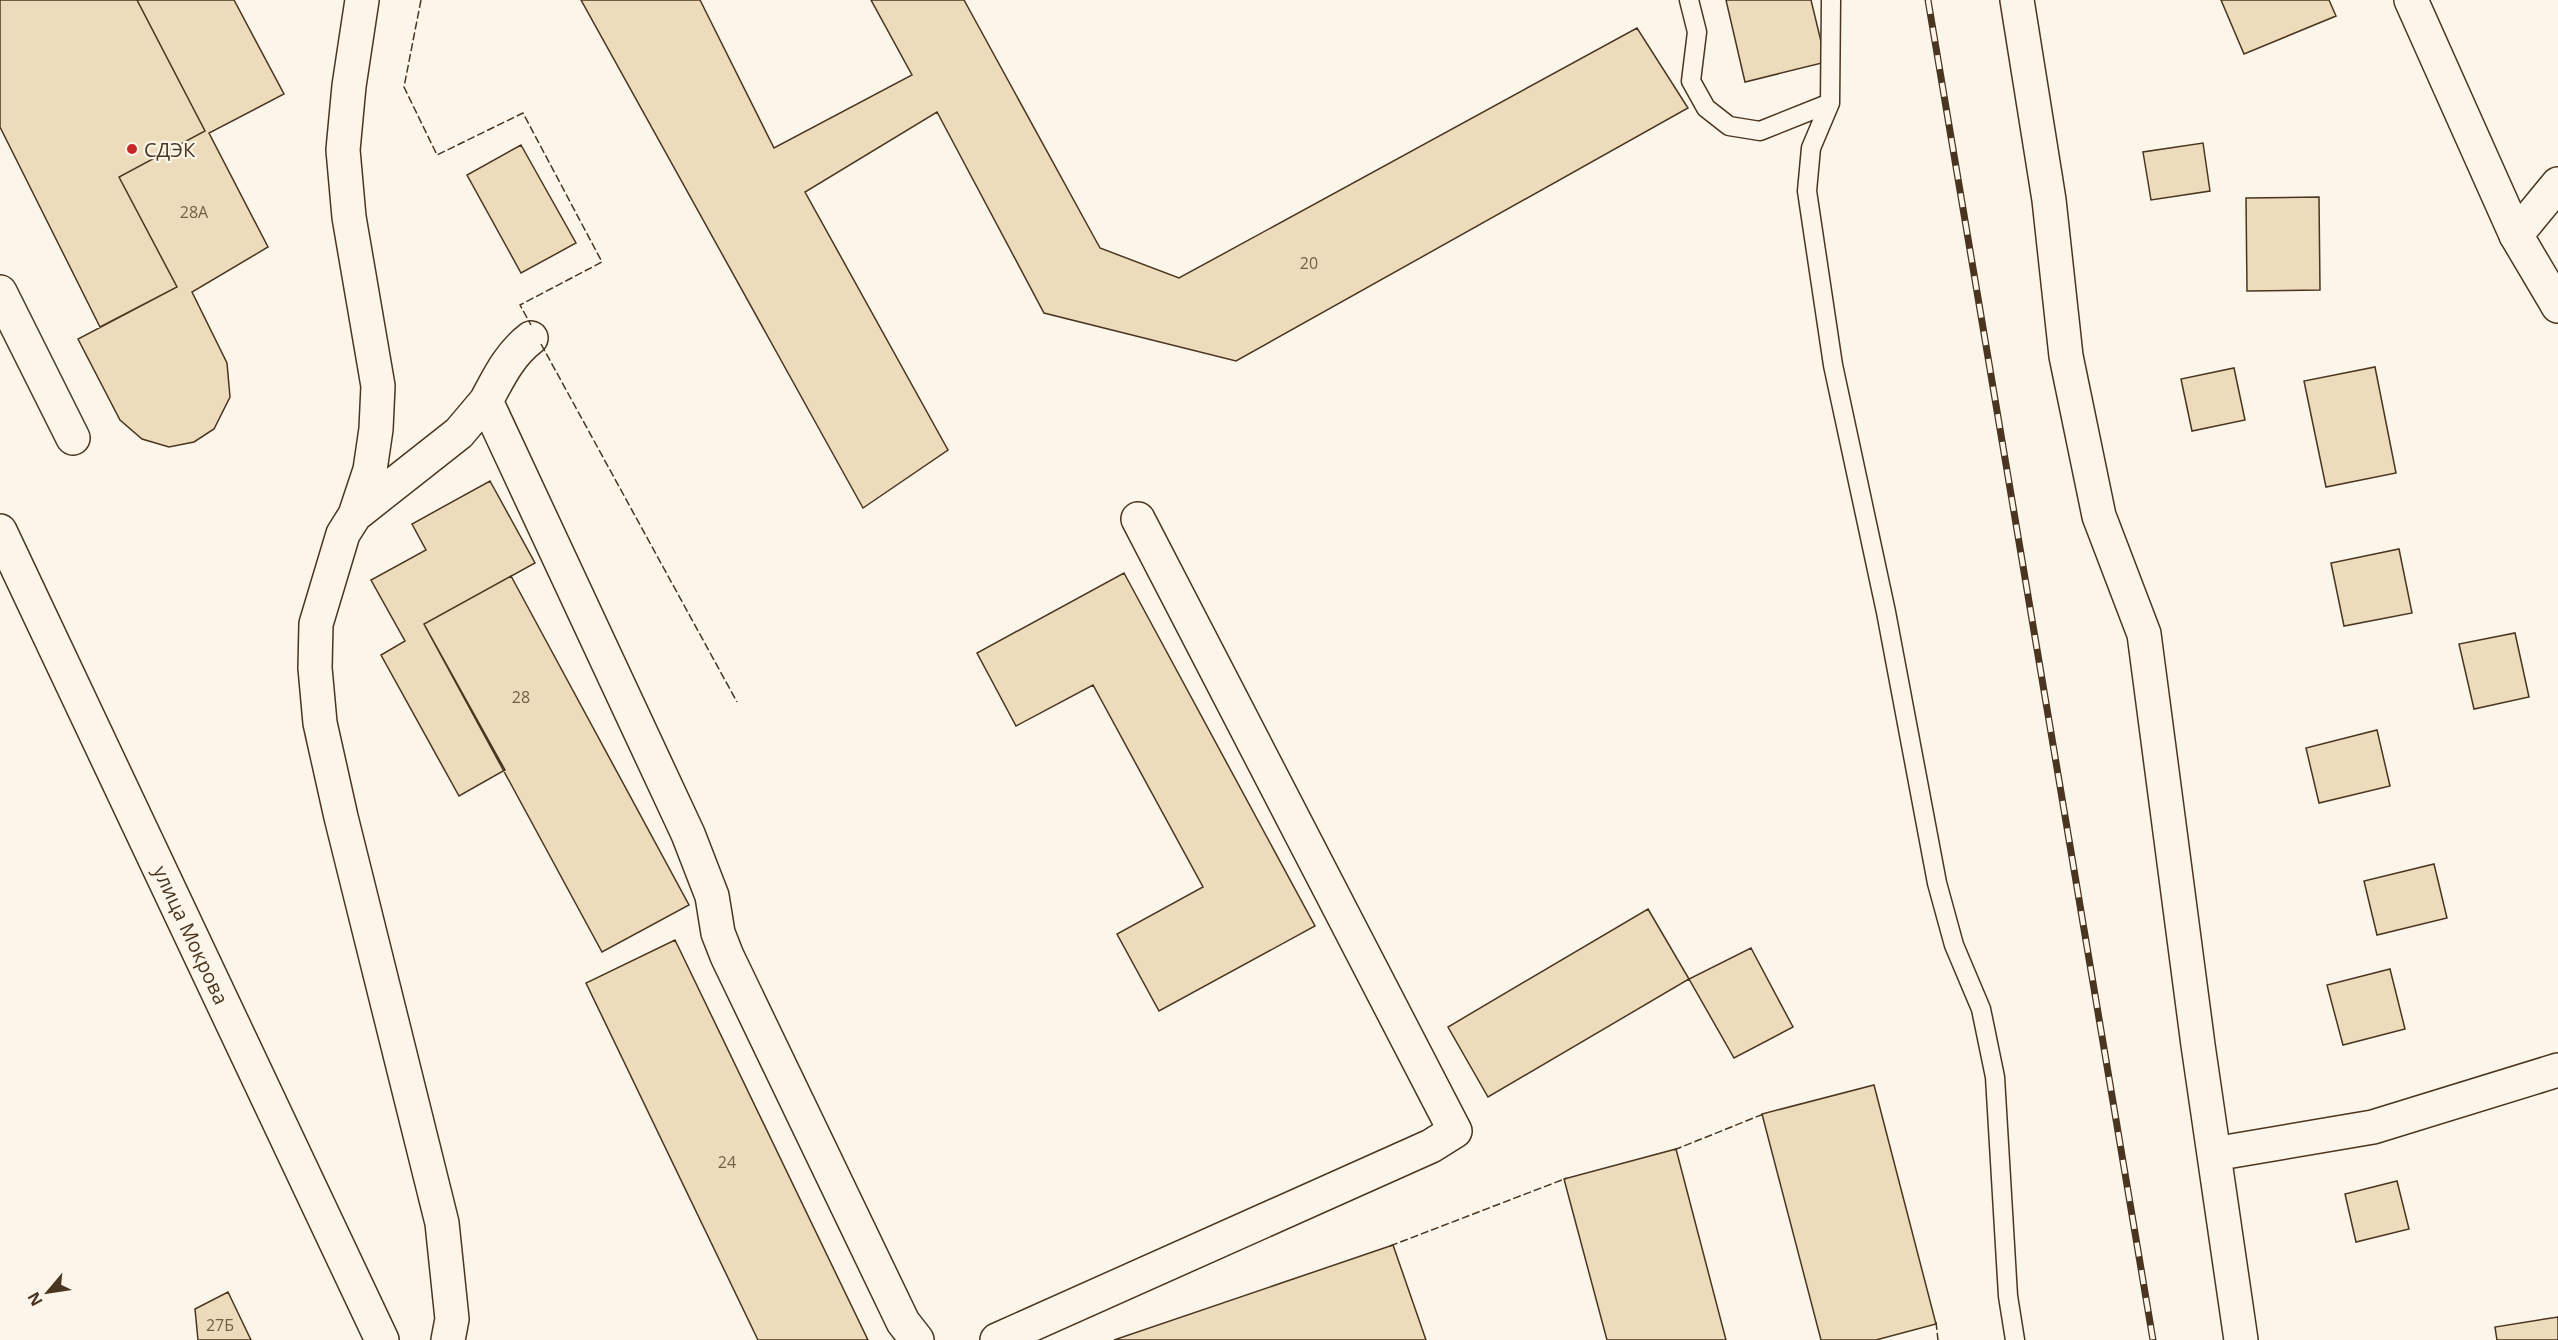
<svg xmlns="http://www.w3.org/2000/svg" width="2558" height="1340" font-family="'Open Sans',sans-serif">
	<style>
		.building { fill: #ecdcbc; stroke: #4a3520; stroke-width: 1.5 }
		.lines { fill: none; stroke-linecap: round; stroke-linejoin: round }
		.lane-casing { stroke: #4a3520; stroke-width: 21 }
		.street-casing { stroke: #4a3520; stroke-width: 36 }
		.secondary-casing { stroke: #4a3520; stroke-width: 36 }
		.lane { stroke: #fbf6e9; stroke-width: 18 }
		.street { stroke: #fbf6e9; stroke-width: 33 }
		.secondary { stroke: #fbf6e9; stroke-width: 33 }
		.rail-casing { stroke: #4a3520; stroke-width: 7 }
		.rail { stroke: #fbf6e9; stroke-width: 4.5; stroke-dasharray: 14; stroke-linecap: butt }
		.fence { stroke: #4a3520; stroke-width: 1.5; stroke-dasharray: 8 3; stroke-linecap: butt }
		.poi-dot { fill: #c62828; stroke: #fbf6e9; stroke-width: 2 }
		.labels { text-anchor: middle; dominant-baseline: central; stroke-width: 4.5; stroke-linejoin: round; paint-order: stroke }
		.number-label { font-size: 16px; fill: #725f47 }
		.poi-label { font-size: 20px; fill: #4a3520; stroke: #fbf6e9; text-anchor: start }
		.street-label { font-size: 20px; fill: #4a3520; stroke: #fbf6e9 }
	</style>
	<rect width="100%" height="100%" fill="#fbf6e9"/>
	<!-- building -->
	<path class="building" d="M0 0H137L205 131 119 177 177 287 100 327 0 127Z
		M137 0H234L284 94 209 133 268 247 192 292 227 363 230 397 214 429 194 442 169 447 142 439 120 420 78 339 177 287 119 177 205 131Z
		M581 0H700L774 148 912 75 871 0H964L1100 248 1179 278 1637 28 1688 108 1236 361 1044 313 937 112 805 192 948 450 863 508Z
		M1726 0H1811L1826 62 1745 82Z
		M2221 0H2329L2336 16 2244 54Z
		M2203 143 2210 191 2151 200 2143 152Z
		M521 145 576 243 521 273 467 175Z
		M2319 197 2320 290 2247 291 2246 198Z
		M2375 367 2396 473 2326 487 2304 381Z
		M2234 368 2245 420 2192 431 2181 379Z
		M490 481 535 563 424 624 505 770 459 796 381 655 405 641 371 580 426 550 412 524Z
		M2399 549 2412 613 2344 626 2331 563Z
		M1124 573 1315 926 1159 1011 1117 934 1203 887 1093 685 1016 726 977 653Z
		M511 576 689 905 602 952 424 624Z
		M2515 633 2529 697 2474 709 2459 644Z
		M2377 730 2390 786 2319 803 2306 748Z
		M2434 864 2447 918 2377 935 2364 881Z
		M1648 909 1689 979 1488 1097 1448 1027Z
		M675 940 868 1340H758L586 983Z
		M1751 948 1793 1027 1734 1058 1689 979Z
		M2390 969 2405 1029 2343 1045 2327 985Z
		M1874 1085 1936 1324 1876 1340H1821L1762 1114Z
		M1676 1149 1726 1340H1607L1564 1179Z
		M2397 1181 2409 1229 2356 1242 2345 1194Z
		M1393 1245 1426 1340H1114Z
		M228 1292 251 1340H198L195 1309Z
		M2558 1317V1340H2497L2495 1327Z"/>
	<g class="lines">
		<defs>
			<path id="lane" d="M1689 0 1697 32 1691 81 1706 108 1729 126 1760 131 1830 103
				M1831 0 1830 103 1811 148 1807 191 1833 365 1886 612 1937 883 1954 945 1981 1009 1995 1077 2008 1296 2015 1340"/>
			<path id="street" d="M362 0 349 86 343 150 349 217 378 386 376 429 370 470 355 515 343 534 316 624 315 668 320 723 341 817 442 1223 452 1319 448 1340
				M2017 0 2049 200 2066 356 2099 516 2144 634 2198 1045 2241 1340
				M2516 235 2558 184
				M0 292 73 438
				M486 401C499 377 509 355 531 338
				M355 515 459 433 486 401 688 834 712 896 718 933 727 956 903 1322 917 1340
				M2214 1154 2373 1127 2558 1070
				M997 1340 1431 1146 1455 1131 1138 519"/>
			<path id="secondary" d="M2411 0 2516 235 2558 306
				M0 531 382 1340"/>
		</defs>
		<!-- lane casing -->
		<use href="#lane" class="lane-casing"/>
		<!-- street casing -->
		<use href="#street" class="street-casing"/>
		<!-- secondary casing -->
		<use href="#secondary" class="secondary-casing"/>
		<!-- lane -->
		<use href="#lane" class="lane"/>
		<!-- street -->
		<use href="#street" class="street"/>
		<!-- secondary -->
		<use href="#secondary" class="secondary"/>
		<defs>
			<path id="rail" d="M1928 0 2153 1340"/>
		</defs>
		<!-- rail casing -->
		<use href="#rail" class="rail-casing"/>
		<!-- rail -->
		<use href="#rail" class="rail"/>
		<!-- fence -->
		<path class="fence" d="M421 0 404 87 437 155 523 113 602 262 520 305 531 325
			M541 344 737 702
			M1674 1150 1766 1113
			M1390 1246 1567 1178
			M1936 1322 1938 1340"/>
	</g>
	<!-- markers -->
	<circle class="poi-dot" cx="132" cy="149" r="6"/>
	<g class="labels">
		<!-- number labels -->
		<g class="number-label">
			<text x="194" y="212">28А</text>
			<text x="1309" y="263">20</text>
			<text x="521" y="697">28</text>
			<text x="727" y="1162">24</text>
			<text x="220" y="1325">27Б</text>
		</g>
		<!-- poi labels -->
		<g class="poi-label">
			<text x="144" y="149">СДЭК</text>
		</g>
		<!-- street labels -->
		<g class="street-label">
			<text transform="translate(191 935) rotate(65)">улица Мокрова</text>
		</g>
	</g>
	<!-- north arrow -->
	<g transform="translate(48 1292) rotate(241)" stroke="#fbf6e9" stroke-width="4.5" paint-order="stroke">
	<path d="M0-4.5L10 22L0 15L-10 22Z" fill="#4a3520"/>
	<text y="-9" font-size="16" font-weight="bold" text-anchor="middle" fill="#4a3520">N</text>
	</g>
</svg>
